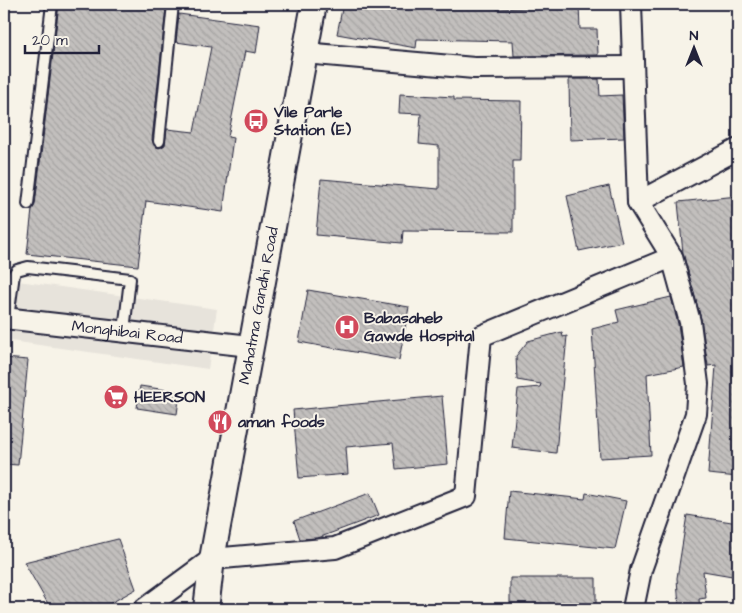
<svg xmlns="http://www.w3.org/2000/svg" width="742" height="613" font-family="'Architects Daughter',sans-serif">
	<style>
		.built { fill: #e7e3db }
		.building { fill: url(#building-back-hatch); stroke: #22223b }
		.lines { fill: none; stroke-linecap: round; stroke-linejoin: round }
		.service-casing { stroke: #22223b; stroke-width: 14 }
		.minor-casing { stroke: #22223b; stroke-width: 24 }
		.tertiary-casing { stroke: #22223b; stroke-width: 28 }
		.service { stroke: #f7f3e8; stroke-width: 10 }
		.minor { stroke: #f7f3e8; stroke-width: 20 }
		.tertiary { stroke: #f7f3e8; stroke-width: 24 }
		.labels { text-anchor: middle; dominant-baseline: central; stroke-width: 4; stroke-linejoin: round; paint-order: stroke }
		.poi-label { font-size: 16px; font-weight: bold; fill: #22223b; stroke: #f7f3e8; text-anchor: start }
		.street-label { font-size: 16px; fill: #22223b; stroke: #f7f3e8 }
	</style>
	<defs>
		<pattern id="building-back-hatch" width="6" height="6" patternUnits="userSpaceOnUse" patternTransform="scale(1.25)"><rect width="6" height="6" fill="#c2bfbd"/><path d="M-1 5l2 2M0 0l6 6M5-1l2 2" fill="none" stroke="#a6a4a3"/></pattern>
	</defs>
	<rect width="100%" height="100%" fill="#f7f3e8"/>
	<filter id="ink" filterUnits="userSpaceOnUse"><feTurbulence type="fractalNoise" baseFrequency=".02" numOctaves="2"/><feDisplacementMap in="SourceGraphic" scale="10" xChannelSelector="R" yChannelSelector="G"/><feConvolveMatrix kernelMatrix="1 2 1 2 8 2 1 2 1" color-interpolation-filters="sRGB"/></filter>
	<g filter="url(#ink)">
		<!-- built -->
		<path class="built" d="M4 279 217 309 208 369 4 340Z"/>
		<!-- building -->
		<path class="building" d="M59 4H126L166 8 152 140 155 146 159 148 165 145 167 129 194 132 211 47 176 42 179 14 260 25 256 53 245 51 228 137 233 138 223 212 146 201 138 266 27 254 32 210 35 205Z
			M343 4H497V9L579 6 580 29H597L598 55 514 56 513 41 417 39 416 48 337 34Z
			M569 79H599L600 96 622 95 624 138 570 140Z
			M400 94 454 97V100L521 101 520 161H513V232L403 231 402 243 316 235 321 179 439 189V146L419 144 421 114 399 113Z
			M609 186 622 242 579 251 567 196Z
			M738 196V477L708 474 716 365 708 366 701 319 683 253 678 202Z
			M308 290 409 307 399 360 299 342Z
			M671 297 678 324 684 367 647 374 651 455 600 458 592 329 619 322 616 310Z
			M562 332 563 337 567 336 556 453 512 448 518 389 540 387 541 384 517 380 516 356 528 341Z
			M4 358 28 360 18 465 4 464Z
			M140 386 180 392 177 414 137 408Z
			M442 396 448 464 396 469 393 443 346 447 348 474 299 478 293 410Z
			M509 491 585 499 586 493 626 501 615 549 505 538Z
			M370 493 379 515 318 538 300 539 294 521Z
			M687 515 738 523V577L703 571 706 598 699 599 700 609H679L677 578Z
			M118 539 136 589 100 609H51L24 562Z
			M510 578H596V609H510Z"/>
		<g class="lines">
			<defs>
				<path id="service" d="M159 141 173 4
					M28 204 52 4
					M8 318 14 274 17 270 28 267 130 279 124 331"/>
				<g id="minor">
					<path d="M304 53 474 68 633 67"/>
					<path d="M638 202 738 149"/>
					<path id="s1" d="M4 318 250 346"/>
					<path d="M144 609 212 559 335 548 466 496 481 336 672 257 638 202 631 4"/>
					<path d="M633 609 641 570 696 414 698 384 690 322 672 257"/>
				</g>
				<g id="tertiary">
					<path id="s2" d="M206 609 212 559 314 4"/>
				</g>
			</defs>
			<!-- service casing -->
			<use href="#service" class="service-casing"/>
			<!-- minor casing -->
			<use href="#minor" class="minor-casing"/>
			<!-- tertiary casing -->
			<use href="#tertiary" class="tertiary-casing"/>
			<!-- service -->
			<use href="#service" class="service"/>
			<!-- minor -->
			<use href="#minor" class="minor"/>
			<!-- tertiary -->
			<use href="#tertiary" class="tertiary"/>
		</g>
	</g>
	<!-- icons -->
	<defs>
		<symbol id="bus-disc" viewBox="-11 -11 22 22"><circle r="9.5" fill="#d1495b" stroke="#f7f3e8"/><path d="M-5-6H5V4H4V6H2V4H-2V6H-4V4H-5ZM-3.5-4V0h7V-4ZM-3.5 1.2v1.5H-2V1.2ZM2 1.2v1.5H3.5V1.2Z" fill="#fff"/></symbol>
		<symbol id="hospital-disc" viewBox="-11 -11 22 22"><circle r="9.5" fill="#d1495b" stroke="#f7f3e8"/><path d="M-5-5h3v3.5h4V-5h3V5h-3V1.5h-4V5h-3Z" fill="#fff"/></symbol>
		<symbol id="supermarket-disc" viewBox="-11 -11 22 22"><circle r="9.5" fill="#d1495b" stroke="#f7f3e8"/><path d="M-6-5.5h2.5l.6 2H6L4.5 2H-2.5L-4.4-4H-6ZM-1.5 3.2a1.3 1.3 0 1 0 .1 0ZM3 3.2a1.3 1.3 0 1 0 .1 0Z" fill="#fff"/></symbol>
		<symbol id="restaurant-disc" viewBox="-11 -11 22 22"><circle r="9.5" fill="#d1495b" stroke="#f7f3e8"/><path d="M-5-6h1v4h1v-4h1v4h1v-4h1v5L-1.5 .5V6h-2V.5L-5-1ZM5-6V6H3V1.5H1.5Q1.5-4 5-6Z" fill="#fff"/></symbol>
	</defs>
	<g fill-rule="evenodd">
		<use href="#bus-disc" x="242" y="107" width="28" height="28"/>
		<use href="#hospital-disc" x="333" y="313" width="28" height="28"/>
		<use href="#supermarket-disc" x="102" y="383" width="28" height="28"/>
		<use href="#restaurant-disc" x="206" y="408" width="28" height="28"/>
	</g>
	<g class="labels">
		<!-- poi labels -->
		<g class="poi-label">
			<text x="274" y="112">Vile Parle<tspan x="274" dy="18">Station (E)</tspan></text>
			<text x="364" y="318">Babasaheb<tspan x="364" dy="18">Gawde Hospital</tspan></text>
			<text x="134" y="397">HEERSON</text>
			<text x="238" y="422">aman foods</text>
		</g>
		<!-- street labels -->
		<g class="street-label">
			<text stroke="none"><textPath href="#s2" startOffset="308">Mahatma Gandhi Road</textPath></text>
			<text stroke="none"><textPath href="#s1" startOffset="124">Monghibai Road</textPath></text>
		</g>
	</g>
	<!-- margin -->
	<rect width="742" height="613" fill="none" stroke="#f7f3e8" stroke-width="20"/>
	<rect x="10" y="10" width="722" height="593" fill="none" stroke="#22223b" stroke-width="2" filter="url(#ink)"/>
	<!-- north arrow -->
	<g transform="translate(694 48)" stroke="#f7f3e8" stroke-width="4" paint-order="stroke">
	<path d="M0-4L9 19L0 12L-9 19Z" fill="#22223b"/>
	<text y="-8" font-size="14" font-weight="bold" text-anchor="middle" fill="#22223b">N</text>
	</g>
	<!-- scale -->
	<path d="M25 45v8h74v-8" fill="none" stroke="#22223b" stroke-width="2.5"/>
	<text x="32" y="45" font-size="15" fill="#22223b" stroke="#f7f3e8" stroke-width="4" paint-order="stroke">20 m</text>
</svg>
